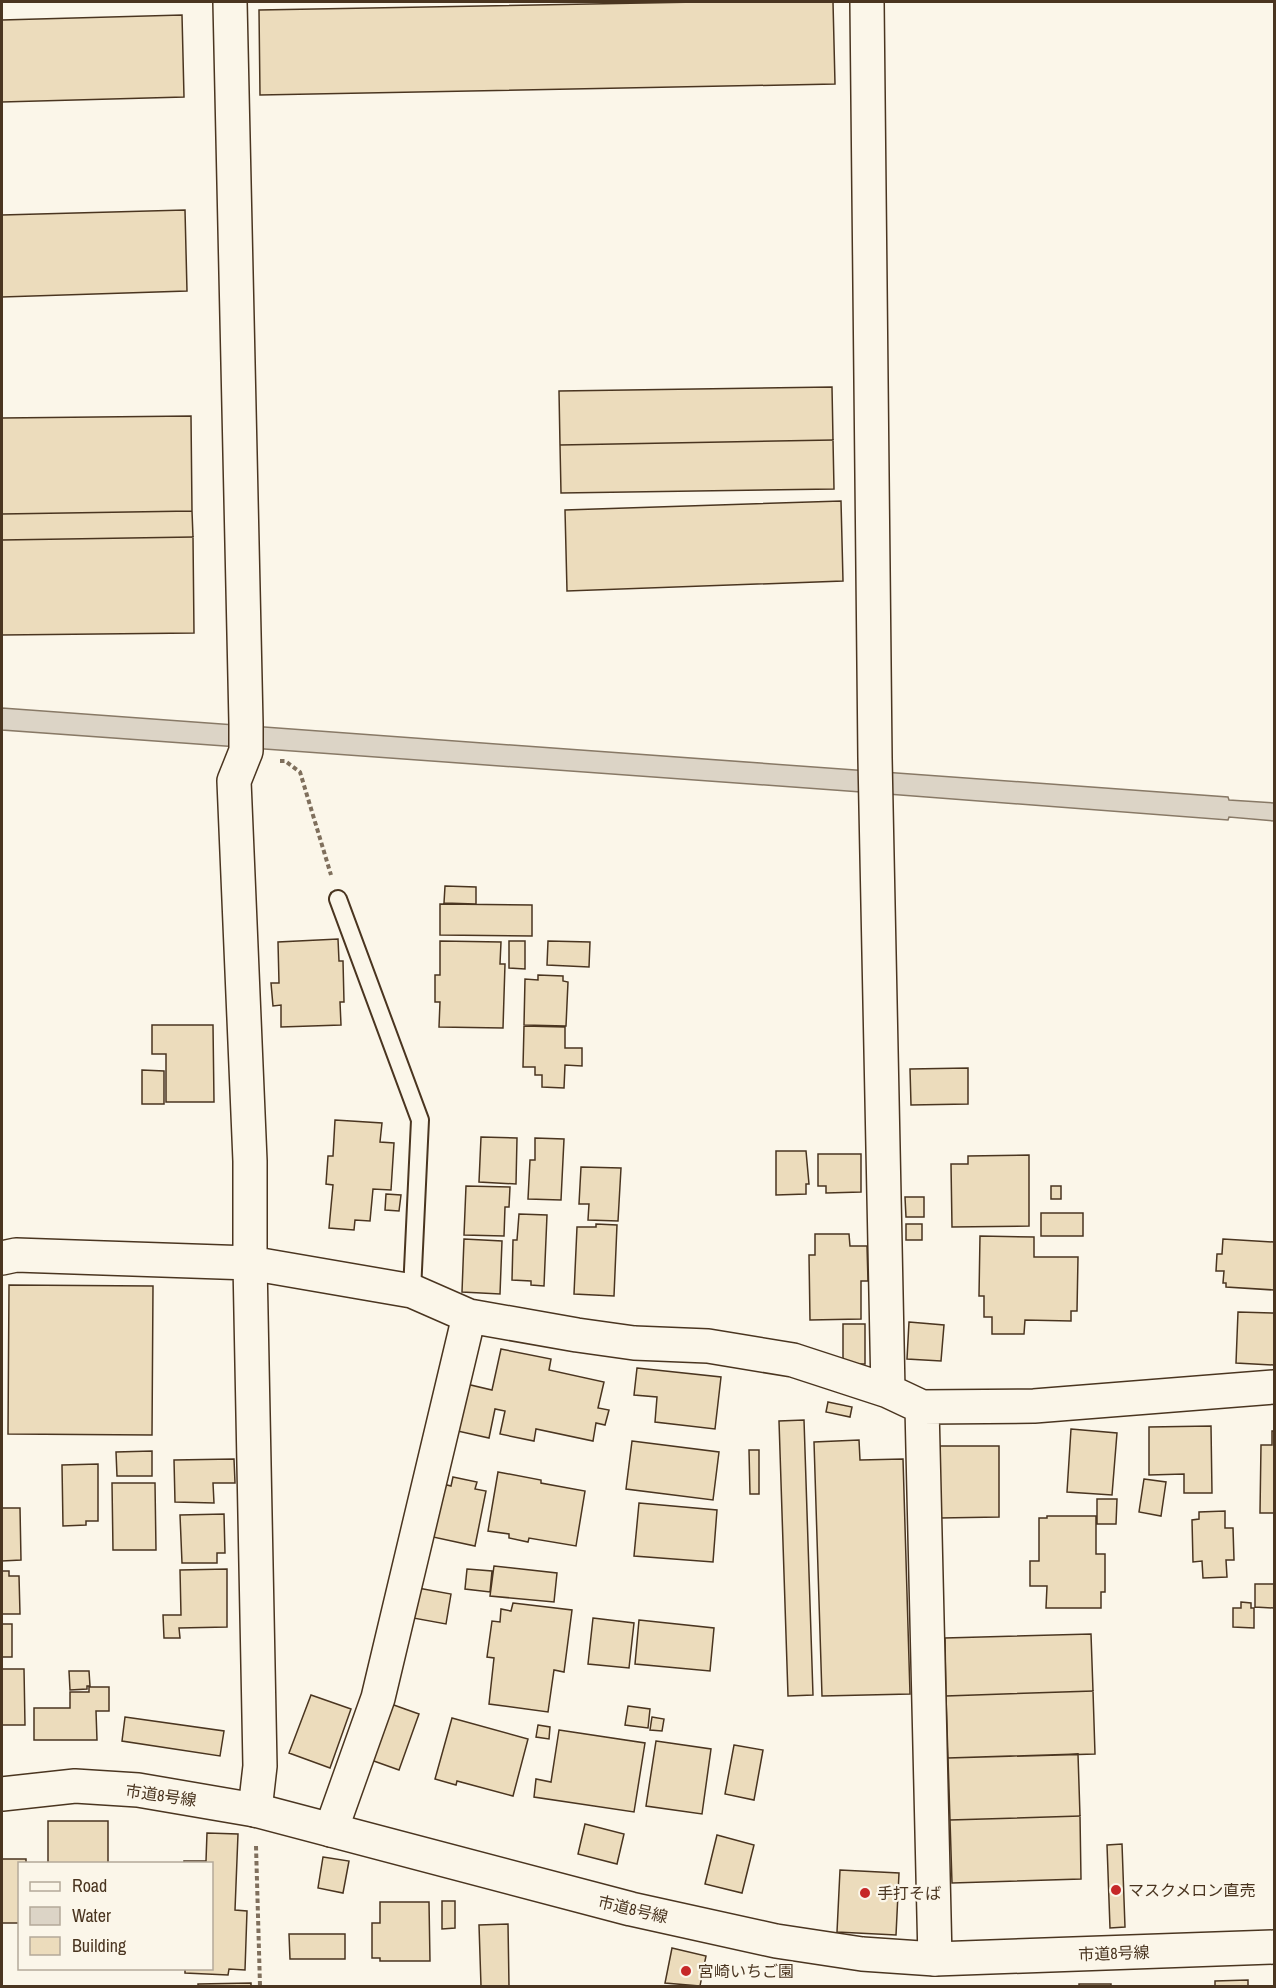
<svg xmlns="http://www.w3.org/2000/svg" width="1276" height="1988" font-family="'Archivo Narrow','Noto Sans JP',sans-serif">
	<style>
		.water { fill: #dcd4c6; stroke: #887966; stroke-width: 1.5 }
		.building { fill: #ecdcbc; stroke: #4a3520; stroke-width: 1.5 }
		.lines { fill: none; stroke-linecap: round; stroke-linejoin: round }
		.lane-casing { stroke: #4a3520; stroke-width: 20 }
		.street-casing { stroke: #4a3520; stroke-width: 36 }
		.secondary-casing { stroke: #4a3520; stroke-width: 36 }
		.path { stroke: #7f6f5c; stroke-width: 4; stroke-dasharray: 4.5 3; stroke-linecap: butt }
		.lane { stroke: #fbf6e9; stroke-width: 16 }
		.street { stroke: #fbf6e9; stroke-width: 33 }
		.secondary { stroke: #fbf6e9; stroke-width: 33 }
		.poi-dot { fill: #c62828; stroke: #fbf6e9; stroke-width: 2 }
		.labels { text-anchor: middle; dominant-baseline: central; stroke-width: 4.5; stroke-linejoin: round; paint-order: stroke }
		.street-label { font-size: 16px; fill: #4a3520; stroke: #fbf6e9 }
		.poi-label { font-size: 16px; fill: #4a3520; stroke: #fbf6e9; text-anchor: start }
	</style>
	<rect width="100%" height="100%" fill="#fbf6e9"/>
	<!-- water -->
	<path class="water" d="M2 708 1228 797 1229 800 1274 803V821L1229 817 1228 820 861 792 2 730Z"/>
	<!-- building -->
	<path class="building" d="M699 2H833L835 84 260 95 259 10Z
		M182 15 184 97 2 102V20Z
		M185 210 187 291 2 297V215Z
		M832 387 833 440 560 445 559 391Z
		M191 416 192 511 2 514V418Z
		M833 440 834 489 561 493 560 445Z
		M841 501 843 581 567 591 565 510Z
		M192 511 193 537 2 540V514Z
		M193 537 194 633 2 635V540Z
		M445 886 476 887V904L444 903Z
		M440 904 532 905V936L440 935Z
		M338 939 339 961H343L344 1002H340L341 1025 281 1027V1005L273 1006 271 983H279L278 942Z
		M440 941 501 942 500 964H505L503 1028 439 1027 440 1002H435V975H440Z
		M509 941H525V969L509 968Z
		M548 941 590 942 589 967 547 965Z
		M538 975 563 976V981L568 982 566 1026 524 1025 525 979 538 980Z
		M152 1025H213L214 1102H166V1054H152Z
		M524 1026 565 1027V1048H582V1066L565 1065 564 1088 542 1087V1075H535V1067H523Z
		M968 1068V1104L911 1105 910 1069Z
		M142 1070 164 1071V1104H142Z
		M335 1120 382 1123 380 1142 394 1143 391 1190 373 1189 370 1221 355 1220 354 1230 329 1228 333 1185 326 1184 328 1156H333Z
		M481 1137 517 1138 516 1184 479 1182Z
		M535 1138 564 1139 561 1200 528 1199 530 1160H535Z
		M776 1151H806L809 1184H806V1194L776 1195Z
		M818 1154H861V1192L826 1193V1186H818Z
		M1029 1155V1226L952 1227 951 1164H968V1156Z
		M581 1167 621 1168 618 1221 588 1220 589 1204H579Z
		M466 1186 510 1187 509 1207H505L504 1236 464 1235Z
		M1051 1186H1061V1199H1051Z
		M386 1194 401 1195 399 1211 385 1210Z
		M905 1197H924V1217H906Z
		M1041 1213H1083V1236H1041Z
		M519 1214 547 1215 544 1286 531 1285V1281L512 1280 513 1240H517Z
		M596 1224 617 1225 614 1296 574 1294 577 1227H596Z
		M906 1224H922V1240H906Z
		M815 1234H849L850 1246H867L868 1281H861V1319L810 1320 809 1255H815Z
		M980 1236 1034 1237V1257H1078L1077 1311H1071V1321L1025 1320 1024 1334H992V1317H984V1296H979Z
		M464 1239 502 1241 500 1294 462 1292Z
		M1223 1239 1274 1242V1290L1226 1287V1283H1223L1224 1271H1216L1217 1254H1222Z
		M9 1285 153 1286 152 1435 8 1434Z
		M1238 1312 1274 1313V1365L1236 1363Z
		M909 1322 944 1325 941 1361 907 1359Z
		M843 1324H865V1364H843Z
		M501 1349 551 1359 549 1370 604 1382 598 1408 609 1410 605 1425 596 1423 593 1441 536 1429 534 1441 500 1434 505 1411 495 1409 489 1438 453 1430 462 1383 492 1390Z
		M637 1368 721 1377 715 1429 655 1422 657 1397 634 1395Z
		M828 1402 852 1407 850 1417 826 1412Z
		M804 1420 813 1695 788 1696 779 1421Z
		M1211 1426 1212 1493H1184V1474L1149 1475V1427Z
		M1071 1429 1117 1433 1112 1495 1067 1492Z
		M1272 1431H1274V1513H1260L1261 1445H1272Z
		M859 1440 860 1460 903 1459 910 1694 822 1696 814 1442Z
		M632 1441 719 1452 713 1500 626 1489Z
		M940 1446H999V1517L940 1518Z
		M749 1450H759V1494H750Z
		M152 1451V1476H117L116 1452Z
		M234 1459 235 1483H213L214 1503 175 1502 174 1460Z
		M98 1464V1521H86V1525L63 1526 62 1465Z
		M498 1472 541 1480V1483L585 1491 576 1546 529 1538 528 1542 509 1538V1534L488 1531Z
		M453 1477 477 1482 475 1489 486 1491 475 1546 433 1537 443 1484 451 1486Z
		M1144 1479 1166 1482 1161 1516 1139 1512Z
		M112 1483H155L156 1550H113Z
		M1097 1499H1117L1116 1524H1097Z
		M639 1503 717 1510 713 1562 634 1556Z
		M2 1508H20L21 1560 2 1561Z
		M1225 1511V1528H1233L1234 1560H1226L1227 1577 1203 1578 1202 1561 1193 1562 1192 1520 1199 1519V1512Z
		M224 1514 225 1553H217V1563H182L180 1515Z
		M1047 1516H1096V1554H1105V1592H1101V1608H1046L1047 1586H1030V1561H1039V1518H1047Z
		M494 1566 557 1573 554 1602 490 1596Z
		M227 1569V1627L179 1628 180 1638H164L163 1615H181L180 1570Z
		M467 1569 492 1571 490 1592 465 1589Z
		M2 1571H9V1576H19L20 1614H2Z
		M1255 1584H1274V1608L1255 1607Z
		M418 1588 451 1594 446 1624 413 1618Z
		M1241 1602 1251 1603V1608H1254V1628L1233 1627V1608H1241Z
		M513 1603 572 1610 564 1672 554 1670 548 1712 489 1704 494 1658 487 1657 492 1621 500 1622 501 1609 511 1611Z
		M593 1618 634 1623 629 1668 588 1664Z
		M639 1620 714 1628 710 1671 635 1664Z
		M2 1624H12V1657H2Z
		M1091 1634 1093 1691 946 1696 945 1638Z
		M2 1669H24L25 1725H2Z
		M69 1671H89L90 1686H87V1689L70 1690Z
		M89 1687H109V1711H96L97 1740H34V1708H70V1692H89Z
		M1093 1691 1095 1754 948 1758 946 1696Z
		M311 1695 351 1709 330 1768 289 1753Z
		M391 1704 419 1714 399 1770 371 1760Z
		M628 1706 650 1709 648 1728 625 1725Z
		M125 1717 224 1731 220 1756 122 1741Z
		M652 1717 664 1719 662 1731 650 1730Z
		M452 1718 528 1739 513 1796 457 1781 456 1785 435 1779Z
		M538 1725 550 1727 549 1739 536 1737Z
		M559 1730 645 1743 634 1812 534 1797 536 1779 551 1782Z
		M656 1741 711 1749 702 1814 646 1806Z
		M734 1745 763 1750 754 1800 725 1794Z
		M1078 1754 1080 1816 950 1820 948 1758Z
		M1080 1816 1081 1879 952 1883 950 1820Z
		M48 1821H108V1864H48Z
		M585 1824 624 1834 617 1864 578 1854Z
		M207 1833 238 1834 235 1910 247 1911 245 1970 229 1969 228 1975 185 1973V1968H212V1864H184V1861H206Z
		M717 1835 754 1845 742 1893 705 1884Z
		M1122 1844 1125 1927 1110 1928 1107 1845Z
		M323 1857 349 1861 343 1893 318 1888Z
		M2 1859H26V1864H20V1923H2Z
		M840 1870 899 1873 896 1935 837 1932Z
		M442 1901H455V1928L442 1929Z
		M380 1902H429L430 1961H380V1958H372V1923H380Z
		M508 1924 509 1986H481L479 1925Z
		M289 1934H345V1959H290Z
		M672 1948 706 1956 700 1986 665 1983Z
		M1248 1980V1986H1215V1981Z
		M251 1983V1986H198V1984Z
		M1079 1984H1111V1986H1079Z"/>
	<g class="lines">
		<defs>
			<path id="lane" d="M338 899 420 1120 412 1291"/>
			<path id="street" d="M230 2 246 724V751L234 781 250 1161V1263L260 1766 255 1810
				M867 2 875 758 888 1391
				M2 1258 16 1255 250 1263 412 1291 469 1316 577 1335 634 1343 708 1346 793 1360 888 1391 922 1407 1034 1406 1274 1387
				M922 1407 935 1959
				M331 1830 378 1698 469 1316"/>
			<path id="secondary" d="M2 1794 75 1786 138 1790 255 1810 631 1909 776 1941 862 1954 935 1959 1274 1947"/>
		</defs>
		<!-- lane casing -->
		<use href="#lane" class="lane-casing"/>
		<!-- street casing -->
		<use href="#street" class="street-casing"/>
		<!-- secondary casing -->
		<use href="#secondary" class="secondary-casing"/>
		<!-- path -->
		<path class="path" d="M280 761H285L300 772 331 875
			M256 1846 260 1986"/>
		<!-- lane -->
		<use href="#lane" class="lane"/>
		<!-- street -->
		<use href="#street" class="street"/>
		<!-- secondary -->
		<use href="#secondary" class="secondary"/>
	</g>
	<!-- markers -->
	<g class="poi-dot">
		<circle cx="1116" cy="1890" r="6"/>
		<circle cx="865" cy="1893" r="6"/>
		<circle cx="686" cy="1971" r="6"/>
	</g>
	<g class="labels">
		<!-- street labels -->
		<g class="street-label">
			<text transform="translate(161 1795) rotate(8)">市道8号線</text>
			<text transform="translate(633 1909) rotate(13)">市道8号線</text>
			<text transform="translate(1114 1953) rotate(-2)">市道8号線</text>
		</g>
		<!-- poi labels -->
		<g class="poi-label">
			<text x="1128" y="1890">マスクメロン直売</text>
			<text x="877" y="1893">手打そば</text>
			<text x="698" y="1971">宮崎いちご園</text>
		</g>
	</g>
	<!-- border -->
	<rect width="1276" height="1988" fill="none" stroke="#4a3520" stroke-width="6"/>
	<!-- legend -->
	<rect x="18" y="1862" width="195" height="108" fill="#fbf6e9" stroke="#b4a999" stroke-width="1.5"/>
	<rect x="30" y="1882" width="30" height="9" fill="#fbf6e9" stroke="#b4a999" stroke-width="1.5"/>
	<text x="72" y="1892" font-size="18" fill="#4a3520">Road</text>
	<rect x="30" y="1907" width="30" height="18" fill="#dcd4c6" stroke="#b4a999" stroke-width="1.5"/>
	<text x="72" y="1922" font-size="18" fill="#4a3520">Water</text>
	<rect x="30" y="1937" width="30" height="18" fill="#ecdcbc" stroke="#b4a999" stroke-width="1.5"/>
	<text x="72" y="1952" font-size="18" fill="#4a3520">Building</text>
</svg>
